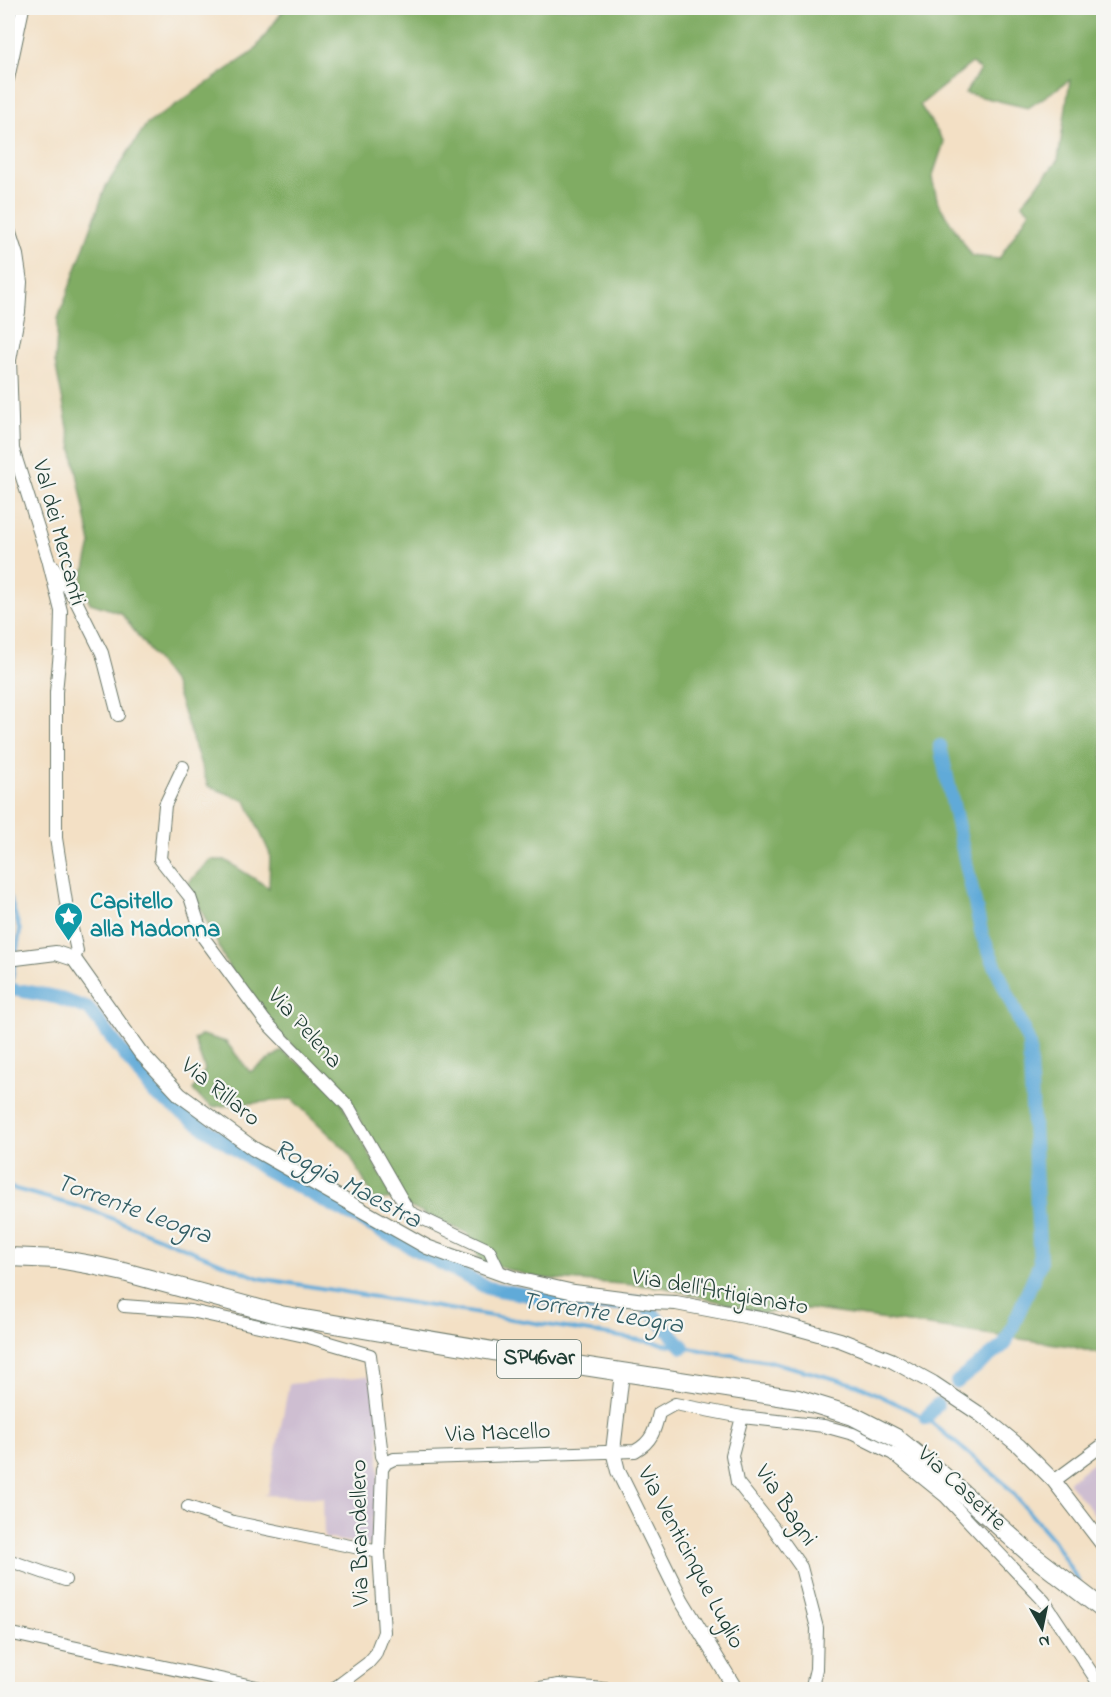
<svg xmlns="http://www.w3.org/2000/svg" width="1111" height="1697" font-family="'Indie Flower',sans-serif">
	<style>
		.industrial { fill: #cebed1 }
		.forest { fill: #80ac64; stroke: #50744c; stroke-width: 1.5; fill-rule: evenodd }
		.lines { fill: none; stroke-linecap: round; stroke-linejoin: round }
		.stream { stroke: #61aad8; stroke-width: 4 }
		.canal { stroke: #61aad8; stroke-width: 14 }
		.minor-casing { stroke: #697667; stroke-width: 14 }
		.tertiary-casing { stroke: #697667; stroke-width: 16 }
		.primary-casing { stroke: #697667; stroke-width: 20 }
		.minor { stroke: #fff; stroke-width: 12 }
		.tertiary { stroke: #fff; stroke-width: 14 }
		.primary { stroke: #fff; stroke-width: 18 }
		.labels { text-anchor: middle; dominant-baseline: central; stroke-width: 4.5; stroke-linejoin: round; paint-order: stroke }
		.shield { fill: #f6f6f2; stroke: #60746d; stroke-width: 1.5 }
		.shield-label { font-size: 22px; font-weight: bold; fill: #1f3d34 }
		.street-label { font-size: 24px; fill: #1f3d34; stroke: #f6f6f2 }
		.culture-label { font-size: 24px; font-weight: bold; fill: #0d838f; stroke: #f6f6f2; text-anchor: start }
		.water-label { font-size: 26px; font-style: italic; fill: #335e65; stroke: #f6f6f2 }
	</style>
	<rect width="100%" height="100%" fill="#f6f6f2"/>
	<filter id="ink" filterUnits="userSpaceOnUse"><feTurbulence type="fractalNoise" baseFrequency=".0167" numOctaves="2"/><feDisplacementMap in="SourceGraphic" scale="12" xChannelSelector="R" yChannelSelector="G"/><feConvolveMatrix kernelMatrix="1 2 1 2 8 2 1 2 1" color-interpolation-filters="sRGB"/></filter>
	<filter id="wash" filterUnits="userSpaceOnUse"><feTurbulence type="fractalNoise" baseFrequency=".008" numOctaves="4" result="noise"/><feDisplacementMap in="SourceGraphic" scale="24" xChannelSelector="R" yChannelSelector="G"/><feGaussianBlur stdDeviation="1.35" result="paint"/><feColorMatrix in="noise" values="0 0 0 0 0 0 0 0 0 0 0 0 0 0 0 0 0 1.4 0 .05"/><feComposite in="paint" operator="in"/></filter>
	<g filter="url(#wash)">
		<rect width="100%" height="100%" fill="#f3e0c5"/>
		<!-- industrial -->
		<path class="industrial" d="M368 1376 380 1398 378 1510 372 1519V1546L324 1538 323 1498 263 1495 268 1493 289 1384Z
			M1103 1455V1525L1068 1482Z"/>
		<!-- forest -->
		<path class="forest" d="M285 8H1103V1355L1070 1346 809 1309 762 1313 663 1287 538 1278 481 1262 467 1233 405 1205 345 1092 248 1007 188 883 210 860H225L269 888 270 854 246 801 208 786 174 684 121 613 90 603 81 585 91 544 55 362 58 319 106 186 146 125 253 52ZM972 63 980 70 965 93 1028 108 1070 80 1058 160 1022 204 1030 211 999 259 972 256 938 203 932 178 944 142 920 105Z
			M202 1035 226 1042 250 1072 282 1051 334 1089 394 1199H374L348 1152 292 1099 212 1107 201 1099 193 1090 205 1070 194 1039Z"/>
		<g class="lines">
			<!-- stream -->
			<path class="stream" d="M8 39 15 8
				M8 276 9 281 8 290
				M8 891 20 931 16 954
				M8 1004 15 961
				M8 1187 91 1210 259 1278 768 1361 858 1385 926 1418 1004 1483 1053 1540 1079 1582"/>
			<!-- canal -->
			<path class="canal" d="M940 746 982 935 1029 1043 1040 1263 1005 1344 957 1382
				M8 989 14 990
				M23 991 55 997 89 1009 155 1094 263 1168 488 1288 590 1306 642 1302 683 1347
				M926 1418 937 1405"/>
		</g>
	</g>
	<g filter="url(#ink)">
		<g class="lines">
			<defs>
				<path id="minor" d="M8 79 23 8
					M8 227 17 255 21 282 19 312 10 360 13 449 48 559 61 611 60 652 56 692V838L66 902 77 951 74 959
					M53 566 74 597 102 653 118 715
					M183 767 165 805 160 859 190 897 203 937 265 1021 348 1106 409 1212 489 1250 500 1273
					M124 1306 191 1311 309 1337 370 1355 382 1456 386 1463 382 1469 379 1552 384 1632 375 1655 368 1663 332 1690
					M742 1417 732 1455 737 1482 772 1526 801 1567 817 1628 816 1669 811 1690
					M386 1463 394 1459 635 1451C652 1442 655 1430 659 1413L675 1404 742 1417 824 1426 853 1434 893 1454 945 1496 1044 1601 1103 1690
					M1054 1481 1104 1444
					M188 1507 233 1522 379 1552
					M8 1560 65 1580
					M8 1633 270 1690
					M527 1690 559 1685
					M559 1690V1685L615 1690"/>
				<path id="tertiary" d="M8 959 56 953 74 959 140 1052 180 1095 254 1149 427 1247 516 1279 574 1292 652 1302 676 1303 771 1321 840 1340 891 1360 933 1383 981 1415 1019 1446 1054 1481 1104 1546
					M622 1373 613 1451 618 1471 682 1601 736 1690"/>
				<path id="primary" d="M8 1257 58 1259 92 1265 124 1272 281 1315 570 1364 798 1399 853 1416 896 1438 942 1475 1027 1551 1104 1610"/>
			</defs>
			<!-- minor casing -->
			<use href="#minor" class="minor-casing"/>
			<!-- tertiary casing -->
			<use href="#tertiary" class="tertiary-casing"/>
			<!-- primary casing -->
			<use href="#primary" class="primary-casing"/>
			<!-- minor -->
			<use href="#minor" class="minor"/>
			<!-- tertiary -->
			<use href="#tertiary" class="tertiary"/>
			<!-- primary -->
			<use href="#primary" class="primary"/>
		</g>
	</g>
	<!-- icons -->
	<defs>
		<symbol id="sight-pin" viewBox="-11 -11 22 30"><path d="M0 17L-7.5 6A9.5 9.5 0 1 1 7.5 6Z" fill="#0f9aa8" stroke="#f6f6f2"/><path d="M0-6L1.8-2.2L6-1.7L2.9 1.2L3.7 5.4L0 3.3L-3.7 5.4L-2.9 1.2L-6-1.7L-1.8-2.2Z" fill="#fff"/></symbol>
	</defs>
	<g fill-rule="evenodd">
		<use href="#sight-pin" x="52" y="900" width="33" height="45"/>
	</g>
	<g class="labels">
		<!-- shield labels -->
		<rect class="shield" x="497" y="1340" width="84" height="38" rx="4.5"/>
		<g class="shield-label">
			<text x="539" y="1359">SP46var</text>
		</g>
		<!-- street labels -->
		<g class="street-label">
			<text transform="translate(58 533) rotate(75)">Val dei Mercanti</text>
			<text transform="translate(304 1029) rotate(48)">Via Pelena</text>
			<text transform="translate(220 1093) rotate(39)">Via Rillaro</text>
			<text transform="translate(720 1293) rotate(10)">Via dell'Artigianato</text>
			<text transform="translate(498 1434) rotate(-2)">Via Macello</text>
			<text transform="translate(961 1489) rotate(43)">Via Casette</text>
			<text transform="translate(785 1506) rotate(56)">Via Bagni</text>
			<text transform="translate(361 1533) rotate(-91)">Via Brandellero</text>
			<text transform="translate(690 1558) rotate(62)">Via Venticinque Luglio</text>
		</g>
		<!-- culture labels -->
		<g class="culture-label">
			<text x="90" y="902">Capitello<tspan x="90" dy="28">alla Madonna</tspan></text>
		</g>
		<!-- water labels -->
		<g class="water-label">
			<text transform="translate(347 1185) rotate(28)">Roggia Maestra</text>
			<text transform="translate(133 1210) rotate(20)">Torrente Leogra</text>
			<text transform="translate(602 1314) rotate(9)">Torrente Leogra</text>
		</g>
	</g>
	<!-- margin -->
	<rect width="1111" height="1697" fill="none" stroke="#f6f6f2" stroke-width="30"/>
	<!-- north arrow -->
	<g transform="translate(1042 1628) rotate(171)" stroke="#f6f6f2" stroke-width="4.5" paint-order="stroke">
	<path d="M0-4.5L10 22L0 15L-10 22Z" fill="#1f3d34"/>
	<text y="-9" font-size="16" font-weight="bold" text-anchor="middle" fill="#1f3d34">N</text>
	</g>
</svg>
